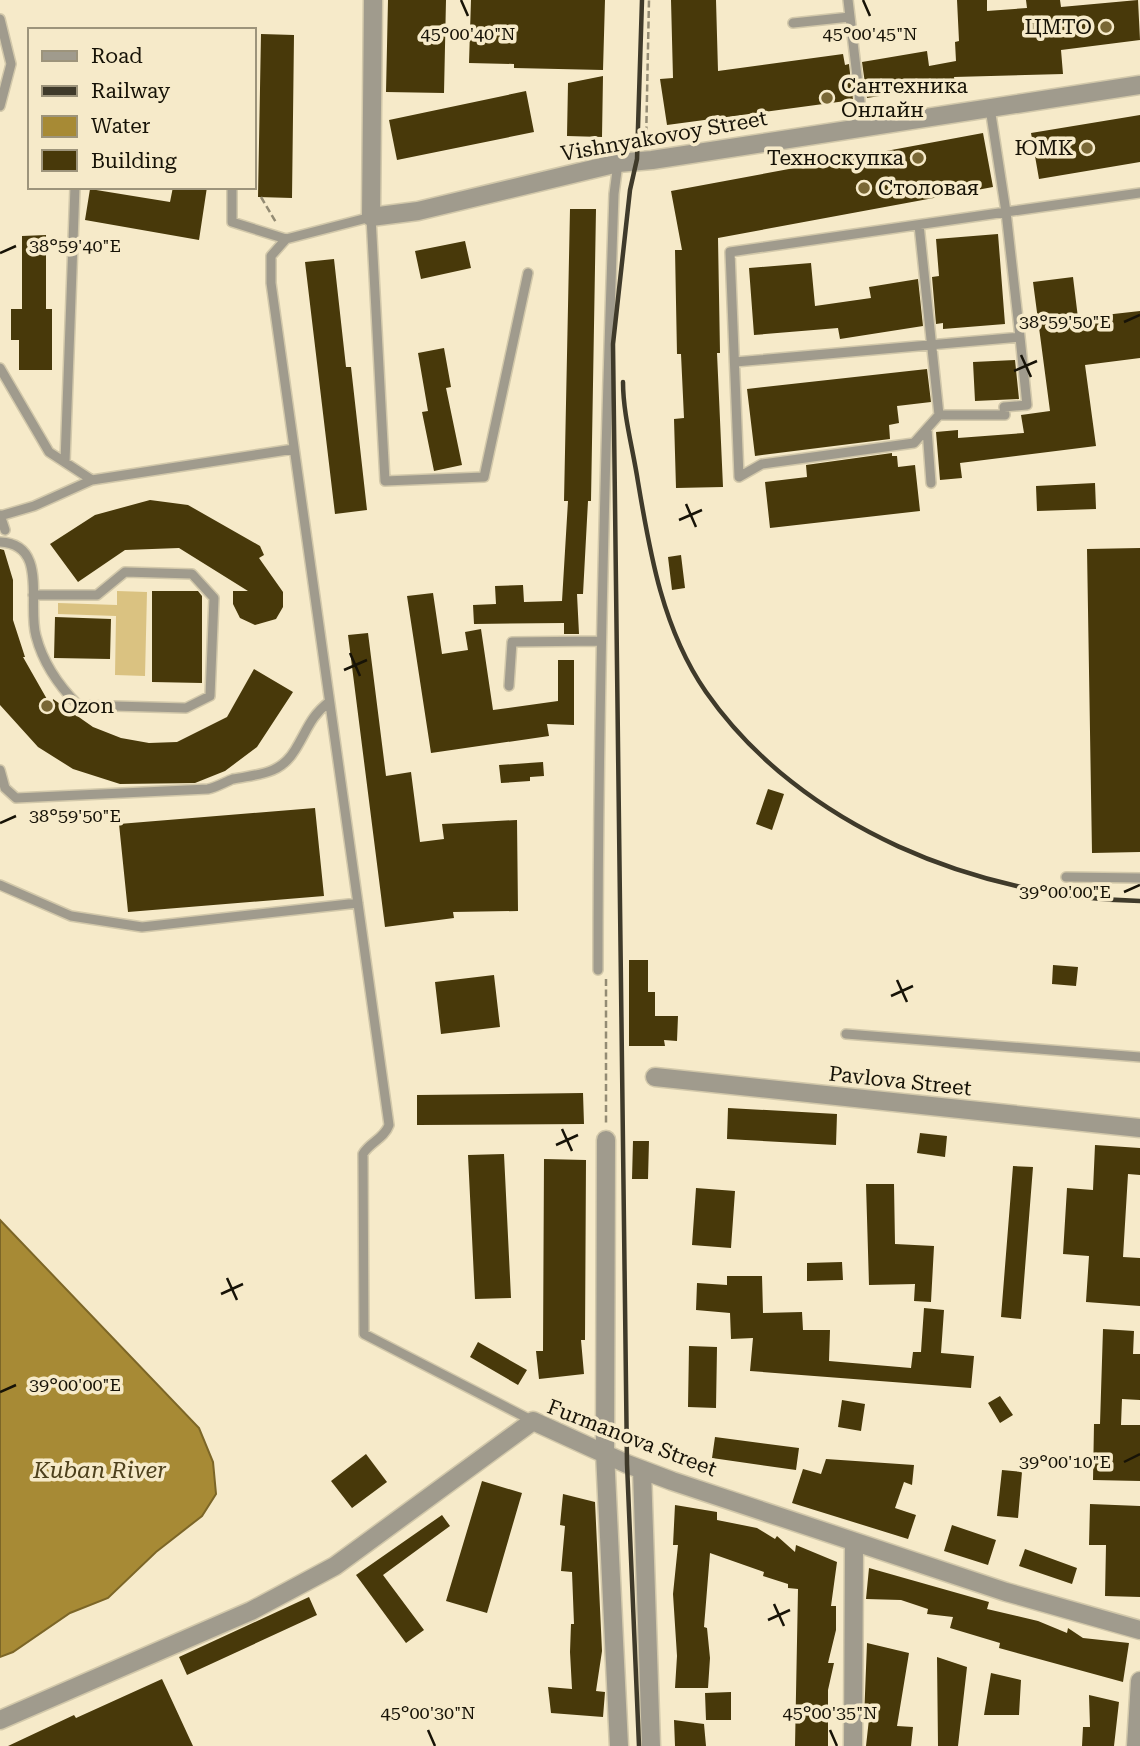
<svg xmlns="http://www.w3.org/2000/svg" width="1140" height="1746" font-family="'Roboto Serif',serif">
	<style>
		.green { fill: #dac281 }
		.water { fill: #a78a35; stroke: #7c6627; stroke-width: 2 }
		.building { fill: #48390a }
		.lines { fill: none; stroke-linecap: round; stroke-linejoin: round }
		.service-casing { stroke: #d2c8aa; stroke-width: 12 }
		.minor-casing { stroke: #d2c8aa; stroke-width: 21 }
		.path { stroke: #938b73; stroke-width: 2.5; stroke-dasharray: 7 3.5; stroke-linecap: butt }
		.service { stroke: #a09b8d; stroke-width: 9 }
		.minor { stroke: #a09b8d; stroke-width: 18 }
		.rail { stroke: #3f3a2a; stroke-width: 4.5 }
		.ticks { fill: none; stroke: #171307; stroke-width: 2.5 }
		.poi-dot { fill: #796735; stroke: #f6eac9; stroke-width: 2.5 }
		.labels { text-anchor: middle; dominant-baseline: central; stroke-width: 7; stroke-linejoin: round; paint-order: stroke }
		.poi-label { font-size: 21px; fill: #171307; stroke: #f6eac9; text-anchor: end }
		.street-label { font-size: 21px; fill: #171307; stroke: #f6eac9 }
		.water-label { font-size: 23px; font-style: italic; fill: #4d401c; stroke: #f6eac9 }
		.ticks-label { font-size: 18px; text-anchor: middle; fill: #171307; stroke: #f6eac9; stroke-width: 7; stroke-linejoin: round; paint-order: stroke }
	</style>
	<rect width="100%" height="100%" fill="#f6eac9"/>
	<!-- green -->
	<path class="green" d="M117 591 147 592 145 676 115 675 116 616 58 614V603L117 605Z"/>
	<!-- water -->
	<path class="water" d="M0 1220 199 1428 213 1462 216 1494 202 1516 156 1552 108 1598 70 1613 13 1652 0 1657Z"/>
	<!-- building -->
	<path class="building" d="M388 0H446L444 93 386 92Z
		M471 0H605L603 70 514 68V64L469 63Z
		M671 0H716L718 71 843 54 845 65 849 64 853 100 667 125 660 79 673 78Z
		M957 0H987V11L1027 8 1026 0H1060L1061 7 1138 0 1140 40 1061 50 1063 74 954 77 955 84 867 98 862 62 927 51 929 66 956 61 955 42 959 41Z
		M261 34 294 35 292 198 258 197Z
		M603 76 602 137 567 136 568 83Z
		M526 91 534 132 397 160 389 120Z
		M1140 115V162L1039 179 1031 133Z
		M983 133 993 187 718 238 720 353H717L723 487 676 488 674 419 684 418 681 354H677L675 250H682L671 191Z
		M173 187H207L199 240 85 220 90 189 170 202Z
		M570 209H596L591 501H588L583 594H577L579 634H564V623L474 624 473 605 496 604 495 586 523 585 524 602 562 601 568 501H564Z
		M998 234 1005 324 943 329V323L936 324 932 277 939 276 936 239Z
		M46 235V309H52V370H19V340H11V309H22V236Z
		M465 241 471 268 421 279 415 251Z
		M334 259 346 367H351L367 510 335 514 305 262Z
		M811 263 815 306 871 298 869 287 918 279 923 326 840 339 838 328 754 335 749 268Z
		M1073 277 1078 318 1140 311V358L1085 365 1096 446 960 463 962 478 940 480 936 432 958 430V438L1024 433 1021 415 1050 411 1033 282Z
		M444 348 451 387 446 388 462 465 434 471 422 412 428 411 418 353Z
		M1015 360 1019 399 975 401 973 362Z
		M927 369 931 402 897 406 899 423 889 425 890 439 755 456 747 389Z
		M892 453V456H897L898 467 915 465 920 511 770 528 765 482 807 477 806 465Z
		M1095 483 1096 509 1037 511 1036 486Z
		M150 500 188 505 260 546 264 555 259 558 283 592V607L276 619 255 625 240 618 233 604V591H248L179 548 125 550 78 582 50 544 95 515Z
		M1140 548V852L1092 853 1087 549Z
		M0 549 4 550 13 580V620L25 657H23L52 708 53 699 93 727 121 738 149 743 177 742 227 717 254 669 293 692 257 747 225 771 195 783 120 784 73 769 38 747 0 705Z
		M681 555 685 588 672 590 668 557Z
		M152 591H198L202 596V683L152 682Z
		M433 593 442 654 468 650 465 632 481 629 493 710 558 701V660H574V725L547 724 549 736 431 753 407 596Z
		M55 617 111 619 110 659 54 658Z
		M368 633 386 776 411 772 420 842 444 839 442 824 517 820 518 911 453 912 454 918 385 927 348 635Z
		M543 762 544 776 530 777V781L501 783 499 765Z
		M768 789 784 794 772 830 756 824Z
		M315 808 324 896 128 912 119 824Z
		M629 960H648V992H655V1016H678L677 1041 664 1040 665 1046H629Z
		M1053 965 1078 967 1076 986 1052 984Z
		M494 975 500 1027 441 1034 435 982Z
		M583 1093 584 1124 417 1125V1095Z
		M728 1108 837 1114 836 1145 727 1139Z
		M920 1133 947 1136 945 1157 917 1153Z
		M633 1141H649L648 1179H632Z
		M1095 1145 1140 1148V1175L1128 1174 1123 1257 1140 1258V1306L1086 1302 1089 1256 1063 1254 1067 1188 1093 1190Z
		M504 1154 511 1298 475 1299 468 1155Z
		M544 1159 586 1160 585 1340H581L584 1374 539 1379 536 1351H543Z
		M1013 1166 1033 1167 1021 1319 1001 1317Z
		M866 1184H894L895 1244 934 1246 931 1302 914 1301 915 1284 869 1285Z
		M696 1188 735 1191 731 1248 692 1245Z
		M842 1262 843 1280 807 1281V1263Z
		M727 1276H762L763 1313 802 1312 803 1330H830L829 1361 911 1368 913 1352H921L924 1308 944 1310 941 1353 974 1356 971 1388 750 1371 753 1338 731 1339 730 1313 696 1310 697 1283 727 1285Z
		M1103 1329 1134 1331 1133 1354H1140V1400L1122 1399 1121 1425H1140V1481L1093 1480 1094 1424H1100Z
		M478 1342 527 1370 518 1385 470 1357Z
		M689 1346 717 1347 716 1408 688 1407Z
		M1000 1396 1013 1415 1000 1423 988 1403Z
		M842 1400 865 1404 861 1431 838 1427Z
		M715 1437 799 1448 796 1470 712 1458Z
		M366 1454 387 1482 352 1508 331 1481Z
		M826 1459 914 1465 912 1485 904 1482 895 1508 916 1515 908 1539 792 1503 803 1469 821 1474Z
		M1002 1470 1022 1472 1018 1518 997 1516Z
		M482 1481 522 1493 487 1613 446 1601Z
		M563 1494 595 1502 602 1651 596 1691 605 1692 603 1717 551 1713 548 1687 572 1689 570 1652 571 1624H574L572 1572 561 1571 565 1526 560 1525Z
		M1090 1504 1140 1506V1597L1105 1596 1106 1545H1089Z
		M675 1505 717 1512V1520L757 1528 775 1539 777 1536 795 1552 796 1545 837 1562 831 1606H836V1630L828 1663H834L828 1690V1746H795L798 1589 788 1588V1584L763 1576 764 1572 710 1553 704 1627 707 1628 710 1658 708 1688H675L677 1656 673 1594 678 1545H673Z
		M442 1515 450 1526 383 1575 424 1630 406 1643 356 1575Z
		M952 1525 996 1540 988 1565 944 1551Z
		M1025 1549 1077 1568 1072 1584 1019 1566Z
		M869 1568 989 1602 987 1609 1038 1621 1067 1633 1068 1628 1083 1638 1129 1643 1123 1682 999 1648 1000 1643 950 1628 953 1617 927 1614 928 1609 901 1600 866 1599Z
		M309 1597 317 1615 187 1675 179 1657Z
		M867 1643 909 1653 897 1726 913 1727 911 1746H866L869 1719H864Z
		M937 1657 967 1667 958 1746H938Z
		M991 1673 1021 1680 1019 1715H984Z
		M162 1679 193 1746H8L74 1715 76 1718Z
		M731 1692V1720H706L705 1693Z
		M1089 1695 1119 1702 1114 1746H1082L1083 1727H1090Z
		M674 1720 704 1724 706 1746H675Z"/>
	<g class="lines">
		<defs>
			<path id="service" d="M848 0 863 127
				M0 19 11 64 0 106
				M793 23 850 17
				M990 108 1006 212 1140 193
				M232 187V222L286 239
				M919 225 939 415H1005L1004 407 1027 405 1020 337
				M528 273 484 477 385 481 371 217 286 239 271 256V283L389 1125C384 1139 370 1142 363 1154L364 1334 533 1421
				M735 362 1020 337 1006 212 730 252 739 477 762 464 914 443 939 415
				M0 368 49 452 92 480 294 449
				M927 429 931 483
				M65 462 75 187
				M0 515 5 530
				M0 516 34 506 92 480
				M0 542C49 544 27 605 36 636 43 663 58 685 78 705L186 708 210 696 214 598 192 574 125 572 97 595H33
				M509 686 512 642 600 641
				M0 770 5 788 16 798 208 789C217 787 225 782 233 779 258 774 280 775 295 750 308 729 310 717 329 702
				M1066 877 1140 878
				M0 885 71 916 142 927 358 903
				M598 970C598 711 605 453 614 194L618 163
				M846 1034 1140 1057"/>
			<path id="minor" d="M373 0 371 217 418 211 618 163 652 160 1140 85
				M655 1077 1140 1128
				M606 1140 605 1453 619 1746
				M642 1470 651 1746
				M0 1720 251 1611 335 1566 533 1421 627 1464 672 1481 1006 1592 1140 1630
				M853 1746 854 1542
				M1136 1746 1140 1681"/>
		</defs>
		<!-- service casing -->
		<use href="#service" class="service-casing"/>
		<!-- minor casing -->
		<use href="#minor" class="minor-casing"/>
		<!-- path -->
		<path class="path" d="M646 144 649 0
			M261 197 277 224
			M606 979V1123"/>
		<!-- service -->
		<use href="#service" class="service"/>
		<!-- minor -->
		<use href="#minor" class="minor"/>
		<!-- rail -->
		<path class="rail" d="M623 382C623 414 633 449 638 482 650 554 663 630 706 692 801 828 979 898 1140 901
			M639 1746 627 1464 613 344 630 190 637 159 642 0"/>
	</g>
	<!-- ticks -->
	<path class="ticks" d="M461 0 468 16M863 0 870 16M0 253 16 246M1124 322 1140 315M1021 355 1031 377M1014 371 1037 361M686 504 696 527M679 520 702 510M350 653 360 676M344 670 367 660M0 823 16 816M1124 892 1140 885M897 980 907 1002M891 996 913 986M562 1129 572 1151M556 1145 578 1135M227 1278 237 1300M221 1294 243 1284M0 1392 16 1385M1124 1462 1140 1454M774 1604 784 1626M768 1620 790 1610M428 1730 435 1746M830 1730 837 1746"/>
	<!-- markers -->
	<g class="poi-dot">
		<circle cx="1106" cy="27" r="7"/>
		<circle cx="827" cy="98" r="7"/>
		<circle cx="1087" cy="148" r="7"/>
		<circle cx="918" cy="158" r="7"/>
		<circle cx="864" cy="188" r="7"/>
		<circle cx="47" cy="706" r="7"/>
	</g>
	<g class="labels">
		<!-- poi labels -->
		<g class="poi-label">
			<text x="1092" y="27">ЦМТО</text>
			<text x="841" y="86" text-anchor="start">Сантехника<tspan x="841" dy="24">Онлайн</tspan></text>
			<text x="1073" y="148">ЮМК</text>
			<text x="904" y="158">Техноскупка</text>
			<text x="878" y="188" text-anchor="start">Столовая</text>
			<text x="61" y="706" text-anchor="start">Ozon</text>
		</g>
		<!-- street labels -->
		<g class="street-label">
			<text transform="translate(664 136) rotate(-10)">Vishnyakovoy Street</text>
			<text transform="translate(900 1081) rotate(6)">Pavlova Street</text>
			<text transform="translate(632 1438) rotate(21)">Furmanova Street</text>
		</g>
		<!-- water labels -->
		<g class="water-label">
			<text x="100" y="1470">Kuban River</text>
		</g>
	</g>
	<g class="ticks-label">
		<text x="468" y="40">45°00'40"N</text>
		<text x="870" y="40">45°00'45"N</text>
		<text x="75" y="252">38°59'40"E</text>
		<text x="1065" y="328">38°59'50"E</text>
		<text x="75" y="822">38°59'50"E</text>
		<text x="1065" y="898">39°00'00"E</text>
		<text x="75" y="1391">39°00'00"E</text>
		<text x="1065" y="1468">39°00'10"E</text>
		<text x="428" y="1719">45°00'30"N</text>
		<text x="830" y="1719">45°00'35"N</text>
	</g>
	<!-- legend -->
	<rect x="28" y="28" width="228" height="161" fill="#f6eac9" stroke="#9d947b" stroke-width="2"/>
	<rect x="42" y="51" width="35" height="10" fill="#a09b8d" stroke="#9d947b" stroke-width="2"/>
	<text x="91" y="63" font-size="21" fill="#171307">Road</text>
	<rect x="42" y="86" width="35" height="10" fill="#3f3a2a" stroke="#9d947b" stroke-width="2"/>
	<text x="91" y="98" font-size="21" fill="#171307">Railway</text>
	<rect x="42" y="116" width="35" height="21" fill="#a78a35" stroke="#9d947b" stroke-width="2"/>
	<text x="91" y="133" font-size="21" fill="#171307">Water</text>
	<rect x="42" y="150" width="35" height="21" fill="#48390a" stroke="#9d947b" stroke-width="2"/>
	<text x="91" y="168" font-size="21" fill="#171307">Building</text>
</svg>
